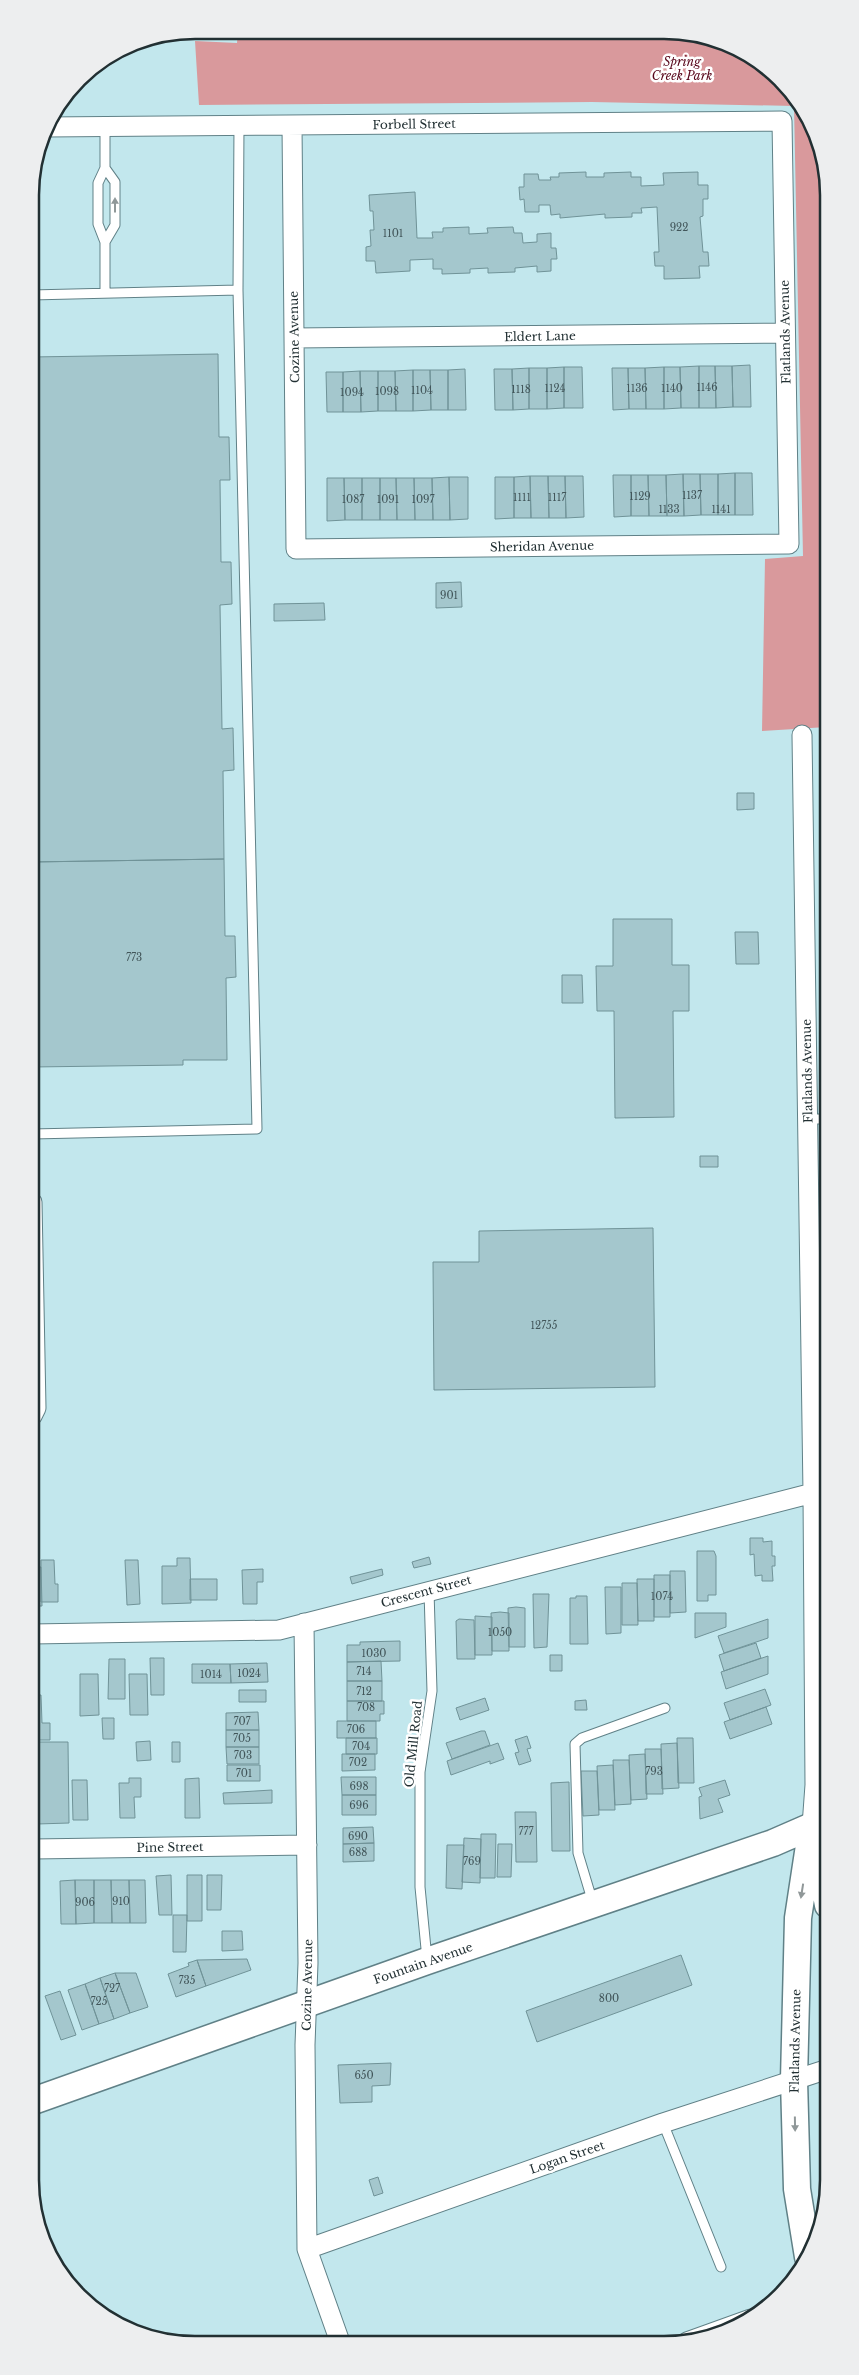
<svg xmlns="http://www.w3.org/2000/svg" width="859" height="2375" font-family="'Libre Baskerville',serif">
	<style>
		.green { fill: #d9999c }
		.building { fill: #a4c7cd; stroke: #709398 }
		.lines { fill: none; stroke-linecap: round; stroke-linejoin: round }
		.lane-casing { stroke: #608187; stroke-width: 11 }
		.street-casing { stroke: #608187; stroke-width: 21 }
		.secondary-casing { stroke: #608187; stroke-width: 29 }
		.lane { stroke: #fff; stroke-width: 9 }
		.street { stroke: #fff; stroke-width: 19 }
		.secondary { stroke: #fff; stroke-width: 26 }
		.oneway { fill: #909899 }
		.labels { text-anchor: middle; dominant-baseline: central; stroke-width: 5; stroke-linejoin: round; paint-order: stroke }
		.number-label { font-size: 10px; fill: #42565a }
		.park-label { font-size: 12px; font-style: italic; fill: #570519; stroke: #fff }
		.street-label { font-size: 12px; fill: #223033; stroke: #fff }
		.rim { fill: none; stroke: #223033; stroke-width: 2.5 }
	</style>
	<rect width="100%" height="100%" fill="#c2e7ed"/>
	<!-- green -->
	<path class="green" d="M238 30 696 33 737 47 780 78 807 113 826 163 827 727 762 731 765 559 803 556 794 106 592 102 199 105 195 41 237 43Z"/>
	<!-- building -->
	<path class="building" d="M586 172V177H604V173L631 172V177H641V186L664 185 663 173 698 172V185H708V199H703V216L700 217 703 252H708L709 266H699L700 278 664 279V266H655L654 252H659L657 207 641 208 642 213H632V217L605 218V214L560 218V214L551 215 550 205H539V212H525L524 199 520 200 519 187H524V174H538L539 180H551L550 177H559V173Z
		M415 192 417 238H433L432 232H443V228L469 227V234L488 233 487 228 513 227 514 233H522L523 243 537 242V234L551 233V248H556L557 259H551V271L537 272V266L515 268V272L488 273V268L470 269V273L442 274V269H433V259L410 260V271L376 273 375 261H366V247L371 246 370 230H374L373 211H370L369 195Z
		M218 354 219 437H229L230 480H220L221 562H231L232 604 220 605 222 729 233 728 234 770 223 771 224 859 31 862V357Z
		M750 365 751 407H733L732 366Z
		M699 366V408H681L680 367Z
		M699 366H715L716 408H699Z
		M715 366H732L733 407 716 408Z
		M564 367V408L547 409V368Z
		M564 367H582L583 408H564Z
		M664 367V409H646L645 368Z
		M664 367H680L681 408 664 409Z
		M529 368V409L513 410 512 369Z
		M529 368H547V409H529Z
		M612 368H628L629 409 613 410Z
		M628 368H645L646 409H629Z
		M465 369 466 410H448V370Z
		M494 369H512L513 410H495Z
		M413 370V411H396L395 371Z
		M413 370H430L431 410 413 411Z
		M430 370H448V410H431Z
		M360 371 361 412H343V372Z
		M360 371H378V411L361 412Z
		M378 371H395L396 411H378Z
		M326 372H343V412H327Z
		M735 473H752L753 515H735Z
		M735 473V515H718V474Z
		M683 474H700L701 515 684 516Z
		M683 474 684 516H667L666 475Z
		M700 474H718V515H701Z
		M613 475H631V516L614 517Z
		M631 475H648L649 516H631Z
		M648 475H666L667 516H649Z
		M530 476 531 518H514V477Z
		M530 476H548L549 518H531Z
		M548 476H565L566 518H549Z
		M565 476H583L584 517 566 518Z
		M449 477 450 520H433L432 478Z
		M449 477H468V519L450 520Z
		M495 477H514V518L495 519Z
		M327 478H344L345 520 327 521Z
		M344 478H362V520H345Z
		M362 478H380V520H362Z
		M380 478H396L397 520H380Z
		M396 478H414L415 520H397Z
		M414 478H432L433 520H415Z
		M461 582 462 607 436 608V583Z
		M324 603 325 620 274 621V604Z
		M737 793H754V809L737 810Z
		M224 859 225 936H235L236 977 226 978 227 1060H183V1065L32 1067 31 862Z
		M613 919H672V965H689V1011H673L674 1117 615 1118 614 1011H597L596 966H613Z
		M735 932H758L759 964H736Z
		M562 975H582L583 1003H562Z
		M700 1156H718V1167H700Z
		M653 1228 655 1387 434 1390 433 1262H479V1231Z
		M750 1538H763V1542L772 1541V1556H775V1566H772L773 1581H762V1575L755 1576 754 1554 750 1555Z
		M697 1551H714L716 1556V1595H708V1601H697Z
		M429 1557 431 1564 414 1568 412 1562Z
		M177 1558H190L191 1603 162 1604V1566H177Z
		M41 1560H54L55 1584H58V1602H41Z
		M125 1560H138L140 1604 127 1605Z
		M32 1567H41L42 1606H32Z
		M263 1569V1582H257V1604H243L242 1570Z
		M382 1569 383 1575 352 1584 350 1577Z
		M670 1571H685L686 1612 670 1613Z
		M654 1575H670V1617H654Z
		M190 1579H217V1600H190Z
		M637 1579H654V1621H638Z
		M622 1583H637L638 1625H622Z
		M605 1587H621V1633L606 1634Z
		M533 1594H549L547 1647 534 1648Z
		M576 1596H587L588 1644H570V1598H576Z
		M516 1607 525 1608V1647H509L508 1608Z
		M500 1612 509 1613V1651H492L491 1613Z
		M695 1613H726V1627L695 1638Z
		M475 1616 492 1617V1655H475Z
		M459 1619 474 1620 475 1659H457L456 1621Z
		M768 1619V1638L724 1653 718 1636Z
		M400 1641V1661L347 1662V1645H360V1642Z
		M756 1643 761 1658 724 1671 719 1655Z
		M550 1655H562V1671H550Z
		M768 1656V1674L726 1689 721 1672Z
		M150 1658H164V1695H151Z
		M109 1659H125V1699H108Z
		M381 1661 382 1681H347V1662Z
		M267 1663 268 1682 231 1683 230 1664Z
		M192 1664H230L231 1683H192Z
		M80 1674H98L99 1715 80 1716Z
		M129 1674H147L148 1715H130Z
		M347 1681H382V1701H347Z
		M765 1689 771 1705 730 1720 724 1703Z
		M239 1690H266V1702H239Z
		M33 1695H41L42 1723H50V1740H33Z
		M485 1698 489 1710 460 1720 456 1708Z
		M586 1700 587 1710H575V1701Z
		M347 1701H384V1714H380V1721H347Z
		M766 1707 772 1724 730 1739 724 1722Z
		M258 1712 259 1730H226V1713Z
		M102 1718H114V1739H103Z
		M337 1721H376V1738H337Z
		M226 1730H259V1747H226Z
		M481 1731H485L490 1745 452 1759 446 1743Z
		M527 1736 531 1748 527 1749 531 1761 519 1765 515 1753 519 1752 515 1740Z
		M346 1738H377V1754H346Z
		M677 1738H693L694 1783H678Z
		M150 1741 151 1760 137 1761 136 1742Z
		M35 1742H68L69 1823 37 1824Z
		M172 1742H180V1762H172Z
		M498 1743 504 1759 490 1764V1761L451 1775 447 1761Z
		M677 1743 679 1788 662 1789 661 1744Z
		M226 1747H259V1764H227Z
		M645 1749H661L663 1794H646Z
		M342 1754H375V1770L342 1771Z
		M645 1754 647 1799 631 1800 629 1755Z
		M613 1760H629L631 1804 615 1805Z
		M227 1765H260V1781H227Z
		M613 1765 615 1810H599L597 1766Z
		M581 1771H597L599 1815 583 1816Z
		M341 1777H376V1795H342Z
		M129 1778H141V1797H134L135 1818H120L119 1783H129Z
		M199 1778 200 1818H185V1779Z
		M72 1780H87L88 1820H73Z
		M725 1780 730 1795 718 1799 723 1812 700 1819 699 1797 702 1796 699 1788Z
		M569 1782 570 1851H552L551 1783Z
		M272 1790V1803L224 1804 223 1793Z
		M342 1795H376V1815H342Z
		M515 1812H536L537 1862H516Z
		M373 1827 374 1843 343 1844V1828Z
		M481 1834H496L495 1878H480Z
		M464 1838 481 1839 480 1883 462 1882Z
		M374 1843V1861L343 1862V1844Z
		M498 1844H512L511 1877H497Z
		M447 1845H464L462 1889 446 1888Z
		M171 1875 172 1915H159L156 1876Z
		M187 1875H202V1921H187Z
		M207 1875H222L221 1910H207Z
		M75 1880 76 1924H61L60 1881Z
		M75 1880H94V1923L76 1924Z
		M94 1880H111L112 1923H94Z
		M111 1880H129L130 1923H112Z
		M129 1880H145L146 1923H130Z
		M33 1882H38L39 1927H33Z
		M173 1915H187L186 1952H173Z
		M222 1931H242L243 1950 222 1951Z
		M681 1955 692 1985 537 2042 526 2011Z
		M247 1959 251 1970 206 1986 197 1960Z
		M197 1960 206 1986 176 1997 168 1974 189 1966 188 1963Z
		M115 1973 130 2013 114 2019 100 1978Z
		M115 1973H136L148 2007 130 2013Z
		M100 1978 114 2019 99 2024 85 1984Z
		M85 1984 99 2024 82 2030 68 1990Z
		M60 1991 76 2035 61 2040 45 1996Z
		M391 2063 390 2085 372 2086V2102L340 2103 338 2065Z
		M378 2177 383 2193 374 2196 369 2180Z"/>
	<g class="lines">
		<defs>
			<path id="lane" d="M105 168 115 182V225L105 242
				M105 293V242L98 224V183L105 168V126
				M31 295 238 290
				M807 1119H827
				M32 1134 257 1129 238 290 239 125
				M593 1903 578 1853 575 1744 582 1738 665 1708
				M427 1959 420 1887V1772L432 1691 429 1591
				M663 2123 721 2267"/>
			<path id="street" d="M46 127 782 121 789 544 296 549 292 125
				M294 338 785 333
				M802 735 813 1493 815 1785 812 1826
				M32 1202 36 1408 32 1416
				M304 1623 308 1963 305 2045 307 2249 340 2342
				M32 1634 279 1630 813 1493
				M33 1849 307 1845
				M307 2249 663 2123 828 2069
				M687 2342 751 2319"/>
			<path id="secondary" d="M816 1844 828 1905
				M33 2101 427 1961 773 1843 812 1826 828 1816
				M808 2257 797 2189 794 2080 798 1918 812 1826"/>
		</defs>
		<!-- lane casing -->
		<use href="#lane" class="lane-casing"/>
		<!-- street casing -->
		<use href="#street" class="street-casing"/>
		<!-- secondary casing -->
		<use href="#secondary" class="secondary-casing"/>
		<!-- lane -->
		<use href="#lane" class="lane"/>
		<!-- street -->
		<use href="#street" class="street"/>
		<!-- secondary -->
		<use href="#secondary" class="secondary"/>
	</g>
	<!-- one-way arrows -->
	<defs><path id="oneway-solid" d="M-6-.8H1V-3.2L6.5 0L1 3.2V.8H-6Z" transform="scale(1.25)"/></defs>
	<g class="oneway">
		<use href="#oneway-solid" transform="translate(115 205) rotate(-90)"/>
		<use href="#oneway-solid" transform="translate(802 1891) rotate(99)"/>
		<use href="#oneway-solid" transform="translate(795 2124) rotate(89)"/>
	</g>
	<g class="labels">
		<!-- number labels -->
		<g class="number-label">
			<text x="679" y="227">922</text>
			<text x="393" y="233">1101</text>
			<text x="707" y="387">1146</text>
			<text x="555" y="388">1124</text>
			<text x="637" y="388">1136</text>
			<text x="672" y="388">1140</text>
			<text x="521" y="389">1118</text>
			<text x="422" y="390">1104</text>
			<text x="387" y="391">1098</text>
			<text x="352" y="392">1094</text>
			<text x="692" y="495">1137</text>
			<text x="640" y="496">1129</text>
			<text x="522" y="497">1111</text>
			<text x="557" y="497">1117</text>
			<text x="353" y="499">1087</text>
			<text x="388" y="499">1091</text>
			<text x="423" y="499">1097</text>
			<text x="669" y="509">1133</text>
			<text x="721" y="509">1141</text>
			<text x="449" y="595">901</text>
			<text x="134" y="957">773</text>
			<text x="544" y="1325">12755</text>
			<text x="662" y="1596">1074</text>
			<text x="500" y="1632">1050</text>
			<text x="374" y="1653">1030</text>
			<text x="364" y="1671">714</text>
			<text x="249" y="1673">1024</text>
			<text x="211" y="1674">1014</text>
			<text x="364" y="1691">712</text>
			<text x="366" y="1707">708</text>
			<text x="242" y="1721">707</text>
			<text x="356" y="1729">706</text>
			<text x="242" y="1738">705</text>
			<text x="361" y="1746">704</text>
			<text x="243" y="1755">703</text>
			<text x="358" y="1762">702</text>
			<text x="654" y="1771">793</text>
			<text x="244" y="1773">701</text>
			<text x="359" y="1786">698</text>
			<text x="359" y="1805">696</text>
			<text x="526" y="1831">777</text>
			<text x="358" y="1836">690</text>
			<text x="358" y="1852">688</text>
			<text x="472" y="1861">769</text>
			<text x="121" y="1901">910</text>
			<text x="85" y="1902">906</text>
			<text x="187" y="1980">735</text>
			<text x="112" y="1988">727</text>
			<text x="609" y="1998">800</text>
			<text x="99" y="2001">725</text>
			<text x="364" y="2075">650</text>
		</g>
		<!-- park labels -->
		<g class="park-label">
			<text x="682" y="61">Spring<tspan x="682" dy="14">Creek Park</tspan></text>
		</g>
		<!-- street labels -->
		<g class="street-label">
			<text transform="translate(414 124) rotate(-1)">Forbell Street</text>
			<text transform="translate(785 332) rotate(-91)">Flatlands Avenue</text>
			<text transform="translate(540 336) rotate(-1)">Eldert Lane</text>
			<text transform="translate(294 337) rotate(-91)">Cozine Avenue</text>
			<text transform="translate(542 546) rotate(-1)">Sheridan Avenue</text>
			<text transform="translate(807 1071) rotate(-91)">Flatlands Avenue</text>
			<text transform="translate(426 1591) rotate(-15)">Crescent Street</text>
			<text transform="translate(413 1744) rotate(-84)">Old Mill Road</text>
			<text transform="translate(170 1847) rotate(-1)">Pine Street</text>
			<text transform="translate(423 1963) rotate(-19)">Fountain Avenue</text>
			<text transform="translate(307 1985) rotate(-89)">Cozine Avenue</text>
			<text transform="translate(795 2041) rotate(-89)">Flatlands Avenue</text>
			<text transform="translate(567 2157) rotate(-19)">Logan Street</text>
		</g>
	</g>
	<!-- crop -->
	<path d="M0 0H859V2375H0ZM195 39H664A156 156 0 0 1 820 195V2180A156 156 0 0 1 664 2336H195A156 156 0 0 1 39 2180V195A156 156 0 0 1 195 39Z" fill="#edeeef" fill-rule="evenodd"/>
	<path class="rim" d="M195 39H664A156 156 0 0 1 820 195V2180A156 156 0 0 1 664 2336H195A156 156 0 0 1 39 2180V195A156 156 0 0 1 195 39Z"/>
</svg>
